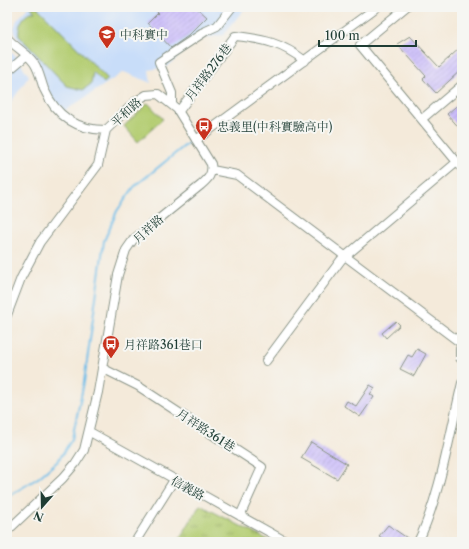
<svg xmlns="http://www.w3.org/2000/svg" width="469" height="549" font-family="'Libre Caslon Text','Noto Serif TC',serif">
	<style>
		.built { fill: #c8ddf9 }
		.grass { fill: #b4cd72; stroke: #6a8553 }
		.park { fill: url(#park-tufts); stroke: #6a8553 }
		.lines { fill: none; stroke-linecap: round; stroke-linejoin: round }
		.stream { stroke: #6ebee9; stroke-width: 2 }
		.building { fill: url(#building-hatch) }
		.minor-casing { stroke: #8a9487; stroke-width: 10 }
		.minor { stroke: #fff; stroke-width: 8 }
		.labels { text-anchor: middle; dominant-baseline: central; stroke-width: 4; stroke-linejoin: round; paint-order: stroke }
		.poi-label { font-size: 12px; fill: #1f3d34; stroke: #f6f6f2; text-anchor: start }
		.street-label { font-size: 12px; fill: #1f3d34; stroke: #f6f6f2 }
	</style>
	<defs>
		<pattern id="park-tufts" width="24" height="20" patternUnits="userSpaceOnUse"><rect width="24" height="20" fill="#b4cd72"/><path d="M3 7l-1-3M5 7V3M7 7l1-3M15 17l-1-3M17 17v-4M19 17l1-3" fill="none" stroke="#92a85e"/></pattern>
		<pattern id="building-hatch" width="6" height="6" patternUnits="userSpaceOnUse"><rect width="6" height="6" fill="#c7b7fc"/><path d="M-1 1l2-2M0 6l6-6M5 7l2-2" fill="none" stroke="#a196cd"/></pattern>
	</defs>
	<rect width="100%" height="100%" fill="#f6f6f2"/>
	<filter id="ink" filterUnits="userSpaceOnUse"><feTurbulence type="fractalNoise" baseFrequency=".025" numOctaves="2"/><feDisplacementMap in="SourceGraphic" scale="8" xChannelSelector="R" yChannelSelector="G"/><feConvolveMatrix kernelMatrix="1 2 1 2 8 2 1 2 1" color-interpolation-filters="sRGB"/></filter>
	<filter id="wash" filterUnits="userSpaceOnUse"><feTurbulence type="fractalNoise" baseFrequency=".012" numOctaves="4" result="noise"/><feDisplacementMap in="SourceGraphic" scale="16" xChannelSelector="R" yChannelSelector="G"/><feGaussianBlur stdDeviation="0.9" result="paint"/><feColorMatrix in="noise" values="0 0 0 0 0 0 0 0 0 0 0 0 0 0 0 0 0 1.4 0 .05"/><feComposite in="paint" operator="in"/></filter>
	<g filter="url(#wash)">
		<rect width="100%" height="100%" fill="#f4eada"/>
		<!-- built -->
		<path class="built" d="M29 7H246L223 35 199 39 166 67 149 70 151 83 124 72 63 112 53 100 44 81 37 60 16 36 14 28 17 20Z
			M7 49 16 56 29 76 7 108Z"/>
		<!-- grass -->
		<path class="grass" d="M31 7H37L108 79 104 83 93 72 91 84 83 90 67 86 19 36C18 25 22 17 31 12H35Z
			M148 103 163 119 138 142 124 126Z"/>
		<!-- park -->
		<path class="park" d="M200 505 272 542H178Z"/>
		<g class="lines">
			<!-- stream -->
			<path class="stream" d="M7 497 38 478 58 461 72 439 84 382 104 241 117 211 134 187 193 139"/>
		</g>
		<g id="blocks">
			<!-- building -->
			<path class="building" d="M153 7H196L207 17 188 36 171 48 148 23 158 13Z
				M410 36 439 67 462 46V69L436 93 423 79 426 76 397 44Z
				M462 101V131L447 114Z
				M396 321 400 325 386 338 382 333Z
				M417 349 426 354 414 376 400 369 408 355 412 357Z
				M370 385 375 388 370 394 374 397 360 417 344 406 347 401 356 406Z
				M311 442 347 464 337 479 301 458Z
				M388 525 413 542H388L379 536Z"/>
		</g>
	</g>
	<g filter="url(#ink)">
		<use href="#blocks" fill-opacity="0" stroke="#8a9487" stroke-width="1"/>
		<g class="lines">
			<defs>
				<path id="minor" d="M406 7 360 45 462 168
					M7 38C15 47 27 53 34 63 39 70 41 81 44 89 56 116 77 130 106 130L135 102 146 95 158 94 177 109 211 164C213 174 208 179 201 185L133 240 126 250 118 275 98 392 84 450 75 464 63 478 7 531
					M7 72 27 55
					M172 105V93L159 62 206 31 217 26 232 7
					M179 111 235 36C264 39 282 43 305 61
					M422 119 462 85
					M196 140 377 7
					M212 170 237 175 462 344
					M7 315 21 278 40 242 98 165 106 130
					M462 346 460 349V358L462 360
					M266 361 341 260 457 162
					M102 368 138 386 262 467 240 516
					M90 432 287 542
					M135 542 174 480
					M418 542C440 497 450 433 462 383"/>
			</defs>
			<!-- minor casing -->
			<use href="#minor" class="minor-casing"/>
			<!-- minor -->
			<use href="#minor" class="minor"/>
		</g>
	</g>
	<!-- icons -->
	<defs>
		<symbol id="school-pin" viewBox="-11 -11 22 30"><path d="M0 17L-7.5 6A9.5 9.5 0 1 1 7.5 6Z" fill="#c8321e" stroke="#f6f6f2"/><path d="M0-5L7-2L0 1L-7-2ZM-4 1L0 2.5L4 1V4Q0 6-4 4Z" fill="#fff"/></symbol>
		<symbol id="bus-pin" viewBox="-11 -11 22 30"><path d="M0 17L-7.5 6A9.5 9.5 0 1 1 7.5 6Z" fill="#c8321e" stroke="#f6f6f2"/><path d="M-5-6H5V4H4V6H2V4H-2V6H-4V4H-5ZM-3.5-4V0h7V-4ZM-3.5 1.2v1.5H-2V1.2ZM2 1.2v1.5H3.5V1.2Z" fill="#fff"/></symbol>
	</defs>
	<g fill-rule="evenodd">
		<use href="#school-pin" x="97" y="24" width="20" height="27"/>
		<use href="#bus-pin" x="194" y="116" width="20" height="27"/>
		<use href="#bus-pin" x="101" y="334" width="20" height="27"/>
	</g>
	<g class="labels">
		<!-- poi labels -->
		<g class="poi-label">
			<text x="120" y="34">中科實中</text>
			<text x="217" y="126">忠義里(中科實驗高中)</text>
			<text x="124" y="344">月祥路361巷口</text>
		</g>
		<!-- street labels -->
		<g class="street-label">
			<text transform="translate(208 72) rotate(-53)">月祥路276巷</text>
			<text transform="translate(126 112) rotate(-42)">平和路</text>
			<text transform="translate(148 229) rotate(-42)">月祥路</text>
			<text transform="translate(206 430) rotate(33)">月祥路361巷</text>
			<text transform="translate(188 488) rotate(29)">信義路</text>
		</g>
	</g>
	<!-- margin -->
	<rect width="469" height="549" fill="none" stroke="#f6f6f2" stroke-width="24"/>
	<!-- north arrow -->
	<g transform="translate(42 507) rotate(200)" stroke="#f6f6f2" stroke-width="3" paint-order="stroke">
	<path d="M0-3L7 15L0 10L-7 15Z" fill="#1f3d34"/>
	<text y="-6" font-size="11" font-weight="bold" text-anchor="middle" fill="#1f3d34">N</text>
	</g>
	<!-- scale -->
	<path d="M319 40v6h97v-6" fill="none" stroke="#1f3d34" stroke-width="2"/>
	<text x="325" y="40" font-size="12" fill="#1f3d34" stroke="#f6f6f2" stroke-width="3" paint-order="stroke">100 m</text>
</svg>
